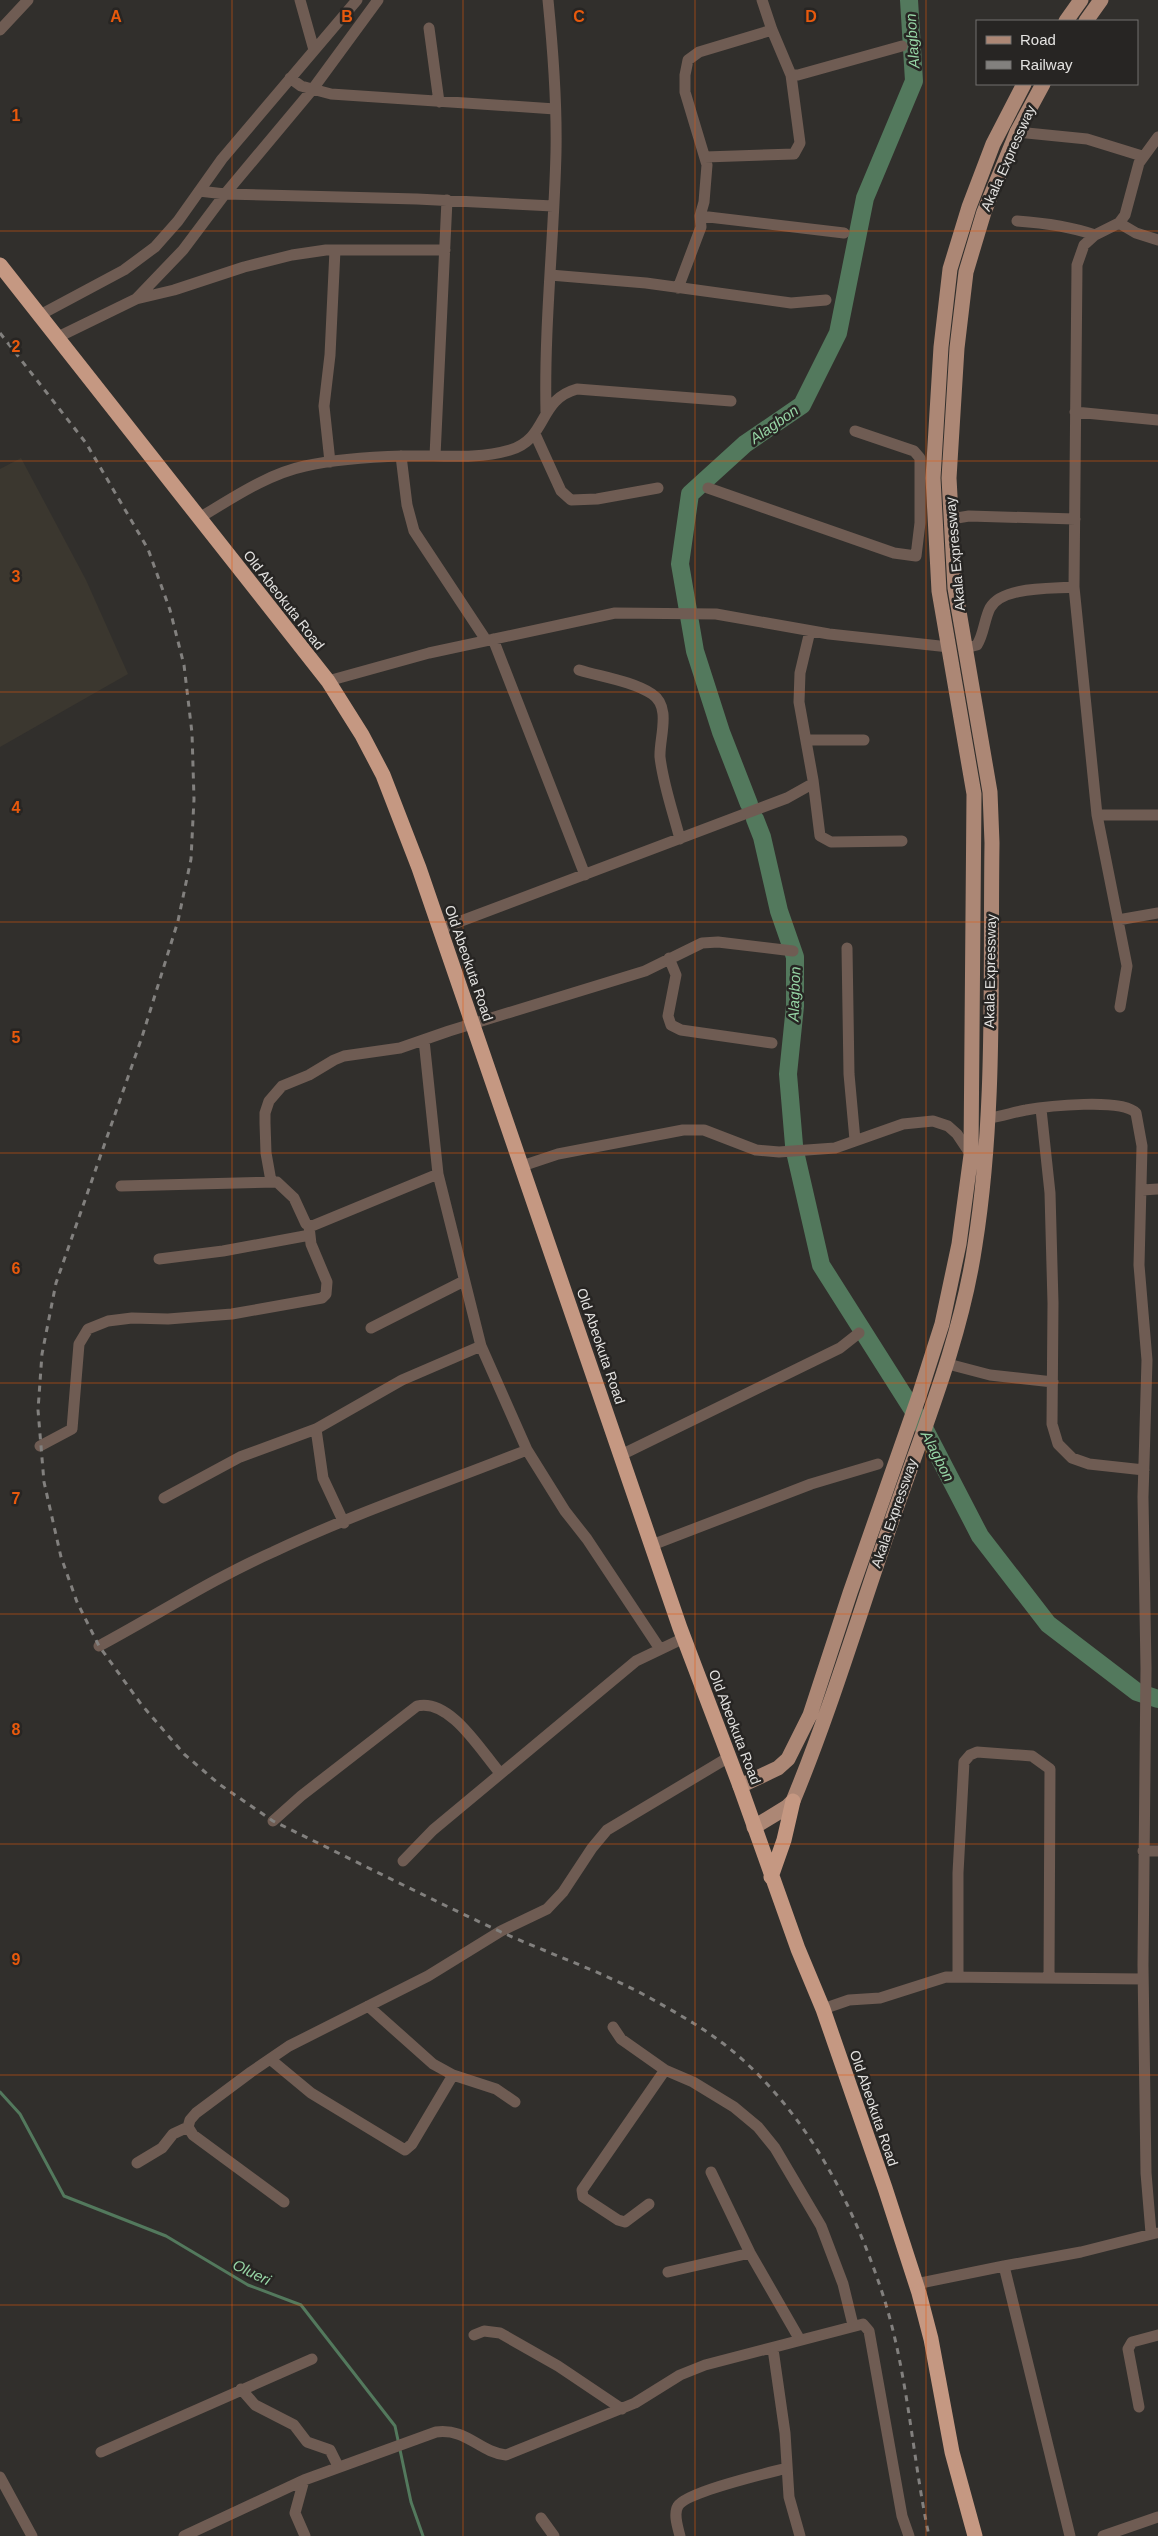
<svg xmlns="http://www.w3.org/2000/svg" width="1158" height="2536" font-family="Helvetica,sans-serif">
	<style>
		.built { fill: #3b372f }
		.lines { fill: none; stroke-linecap: round; stroke-linejoin: round }
		.stream { stroke: #53795d; stroke-width: 3 }
		.river { stroke: #53795d; stroke-width: 18 }
		.street { stroke: #6f5c53; stroke-width: 11 }
		.primary { stroke: #ac8775; stroke-width: 15 }
		.highway { stroke: #c59882; stroke-width: 15 }
		.rail { stroke: #82807e; stroke-width: 3; stroke-dasharray: 6 6; stroke-linecap: butt }
		.grid { fill: none; stroke: #e8590c; stroke-width: 1; stroke-opacity: 0.55 }
		.labels { text-anchor: middle; dominant-baseline: central; stroke-width: 5; stroke-linejoin: round; paint-order: stroke }
		.street-label { font-size: 14px; fill: #e4e3e1; stroke: #272523 }
		.water-label { font-size: 15px; font-style: italic; fill: #96d5a5; stroke: #272523 }
		.grid-label { font-size: 16px; text-anchor: middle; font-weight: bold; fill: #e8590c; stroke: #272523; stroke-width: 5; stroke-linejoin: round; paint-order: stroke }
	</style>
	<rect width="100%" height="100%" fill="#312f2c"/>
	<!-- built -->
	<path class="built" d="M21 458 86 580 128 674 0 747V469Z"/>
	<g class="lines">
		<!-- stream -->
		<path class="stream" d="M0 2092 20 2114 64 2196 166 2236 248 2285 301 2305 395 2426 411 2502 423 2536"/>
		<!-- river -->
		<path class="river" d="M749 804 721 732 695 651 680 564 690 494 745 444 802 405 838 333 865 198 914 81 909 0
			M755 819 762 837 779 911 795 957V1006L788 1074 794 1145
			M796 1156 821 1265 923 1426 980 1536 1048 1624 1137 1692 1158 1699"/>
		<!-- street -->
		<path class="street" d="M300 0 314 50
			M429 28 439 102
			M0 30 28 0
			M791 75H798L902 46
			M290 78 301 86 331 94 555 109
			M1017 132 1087 139 1142 156
			M705 157 794 154 800 143 791 75 772 30 762 0
			M199 191 225 194 417 199 553 206
			M700 216 704 202 707 165 685 92V75L688 60 699 52 772 30
			M1017 221C1045 223 1069 226 1095 235
			M1119 223 1136 233 1158 240
			M550 275 646 283 791 303 826 300
			M678 288 701 227 700 216 844 233
			M136 299 183 250 225 194 312 90 378 0
			M38 316 124 270 155 247 178 221 222 159 357 0
			M56 338 136 299 174 290 244 267 292 255 326 250H445
			M546 412C544 325 554 239 556 152 557 102 553 50 548 0
			M1075 412 1158 420
			M535 434 561 491 571 500 597 499 658 488
			M401 456 407 505 414 531 486 640
			M435 456 447 200
			M330 462 324 406 330 355 335 250
			M708 488 894 553 916 556 920 523V458L914 451 855 431
			M199 518C231 499 267 474 305 466 336 459 371 457 403 456 438 455 476 460 510 450 549 438 537 400 577 389L731 401
			M951 519 969 516 1075 519
			M810 631 800 673 799 702 813 780 820 836 831 842 902 841
			M493 639 585 875
			M965 648 977 645C984 634 984 620 990 608 1002 586 1051 589 1074 587
			M579 670C602 677 632 681 652 694 672 707 659 738 660 757 663 784 673 812 680 839
			M328 681 429 653 615 613 716 614 829 634 949 647
			M807 740H864
			M1097 815H1158
			M1118 920 1158 913
			M440 929 787 798 812 784
			M847 948 849 1074 855 1140
			M669 958 676 975 668 1016 671 1025 681 1030 772 1043
			M1120 1007 1127 966 1097 815 1074 587 1077 265 1084 245 1095 235 1119 223 1125 215 1139 163 1158 137
			M424 1040 438 1174 481 1346 527 1450 565 1511 587 1539 660 1649
			M1041 1109 1050 1193 1053 1303 1052 1424 1058 1444 1072 1458 1089 1464 1144 1470
			M988 1118C1001 1117 1013 1112 1026 1110 1047 1106 1122 1098 1136 1113L1142 1146 1139 1265 1147 1360 1143 1497 1146 1668 1143 1965 1146 2173 1151 2233
			M522 1166 558 1154 683 1130H704L756 1150 779 1152 835 1148 903 1124 933 1121 948 1126 957 1134 971 1155
			M271 1181 266 1153 265 1123V1113L269 1101 282 1086 309 1075 334 1060 344 1056 400 1048 449 1031 645 971 702 943 718 942 793 951
			M121 1186 277 1182 294 1198 306 1224 312 1226 438 1174
			M1142 1190 1158 1189
			M159 1259 223 1251 310 1235
			M371 1328 464 1281
			M948 1364 990 1375 1053 1382
			M316 1429 323 1478 344 1523
			M40 1446 72 1429 79 1344 88 1329 108 1321 132 1318 168 1319 232 1314 322 1298 326 1294 327 1282 311 1244 309 1226
			M621 1455 840 1348 859 1333
			M164 1498 240 1457 316 1429 402 1380 481 1346
			M652 1545 811 1484 878 1464
			M99 1646C157 1615 212 1579 273 1552 355 1513 442 1484 527 1450
			M273 1821 301 1796 417 1706C450 1698 481 1751 500 1773
			M1143 1851H1158
			M403 1861 433 1830 636 1661 684 1638
			M958 1977V1873L964 1762 970 1755 977 1752 1032 1756 1050 1769 1049 1977
			M368 2006 433 2064 453 2075 496 2089 515 2102
			M823 2009 849 2000 880 1998 946 1977 1143 1979
			M613 2027 621 2039 665 2070
			M270 2059 311 2093 405 2150 412 2144 453 2075
			M137 2163 162 2148 173 2134 188 2127
			M711 2172 750 2253 800 2340
			M284 2202 193 2135 188 2127 190 2120 196 2113 251 2072 289 2046 428 1976 501 1931 547 1909 563 1892 592 1848 607 1830 729 1757
			M649 2204 625 2222 618 2220 583 2197 582 2190 665 2070 693 2082 734 2107 758 2127 775 2148 821 2226 843 2284 853 2325
			M1004 2266 1081 2252 1156 2233
			M668 2272 750 2253
			M916 2284 1004 2266 1070 2536
			M474 2335 484 2331 500 2333 558 2366 622 2409
			M773 2349 785 2433 789 2497 800 2536
			M241 2389 255 2405 294 2425 307 2442 330 2450 338 2466
			M1139 2407 1128 2349 1132 2342 1158 2335
			M101 2452 312 2359
			M0 2477 32 2536
			M304 2480 295 2513 305 2536
			M541 2518 554 2536
			M184 2536 304 2480 436 2432C467 2428 479 2452 506 2455L635 2403 680 2375 705 2365 863 2324 869 2331 902 2516 909 2536
			M680 2536C678 2528 673 2514 678 2506 686 2492 768 2473 787 2468
			M1103 2536 1158 2517"/>
		<!-- primary -->
		<path class="primary" d="M1066 21 1081 0
			M1086 21 1101 0
			M740 1786 778 1768 788 1759 810 1715 850 1593 918 1399 942 1324 959 1244 971 1155 974 794 939 591 933 478 941 347 950 269 969 207 993 144 1024 84
			M754 1827 787 1807 793 1801C831 1709 859 1614 892 1520 923 1430 961 1340 975 1245 996 1112 990 977 992 843L990 792 955 588 949 478 957 348 966 272 984 212 1017 132 1043 84"/>
		<!-- highway -->
		<path class="highway" d="M0 265 328 681 362 735 383 775 419 868 680 1628 740 1786 798 1949 823 2009 885 2188 919 2293 931 2339 952 2452 975 2536
			M771 1877 784 1840 793 1801"/>
		<!-- rail -->
		<path class="rail" d="M0 333 86 443 148 549 170 610 184 665 192 733 194 799 191 859 178 921 142 1037 56 1283 42 1354 38 1410 44 1482 61 1557 77 1602 99 1646 141 1704 184 1754 219 1784 273 1821C349 1858 424 1896 501 1932 550 1954 603 1972 650 1998 682 2016 716 2035 743 2060 812 2123 853 2205 882 2292 908 2371 912 2456 929 2536"/>
	</g>
	<!-- grid -->
	<path class="grid" d="M232 0V2536M463 0V2536M695 0V2536M926 0V2536M0 231H1158M0 461H1158M0 692H1158M0 922H1158M0 1153H1158M0 1383H1158M0 1614H1158M0 1844H1158M0 2075H1158M0 2305H1158"/>
	<g class="labels">
		<!-- street labels -->
		<g class="street-label">
			<text transform="translate(1008 158) rotate(-66)">Akala Expressway</text>
			<text transform="translate(955 554) rotate(-95)">Akala Expressway</text>
			<text transform="translate(284 600) rotate(52)">Old Abeokuta Road</text>
			<text transform="translate(469 963) rotate(71)">Old Abeokuta Road</text>
			<text transform="translate(990 971) rotate(-89)">Akala Expressway</text>
			<text transform="translate(601 1346) rotate(71)">Old Abeokuta Road</text>
			<text transform="translate(894 1513) rotate(-71)">Akala Expressway</text>
			<text transform="translate(735 1727) rotate(69)">Old Abeokuta Road</text>
			<text transform="translate(874 2108) rotate(71)">Old Abeokuta Road</text>
		</g>
		<!-- water labels -->
		<g class="water-label">
			<text transform="translate(912 41) rotate(-94)">Alagbon</text>
			<text transform="translate(774 424) rotate(-35)">Alagbon</text>
			<text transform="translate(794 994) rotate(-88)">Alagbon</text>
			<text transform="translate(938 1456) rotate(63)">Alagbon</text>
			<text transform="translate(252 2272) rotate(26)">Olueri</text>
		</g>
	</g>
	<g class="grid-label">
		<text x="116" y="22">A</text>
		<text x="347" y="22">B</text>
		<text x="579" y="22">C</text>
		<text x="811" y="22">D</text>
		<text x="16" y="121">1</text>
		<text x="16" y="352">2</text>
		<text x="16" y="582">3</text>
		<text x="16" y="813">4</text>
		<text x="16" y="1043">5</text>
		<text x="16" y="1274">6</text>
		<text x="16" y="1504">7</text>
		<text x="16" y="1735">8</text>
		<text x="16" y="1965">9</text>
	</g>
	<!-- legend -->
	<rect x="976" y="20" width="162" height="65" fill="#272523" stroke="#73716f"/>
	<rect x="986" y="36" width="25" height="8" fill="#ac8775" stroke="#73716f"/>
	<text x="1020" y="45" font-size="15" fill="#e4e3e1">Road</text>
	<rect x="986" y="61" width="25" height="8" fill="#82807e" stroke="#73716f"/>
	<text x="1020" y="70" font-size="15" fill="#e4e3e1">Railway</text>
</svg>
